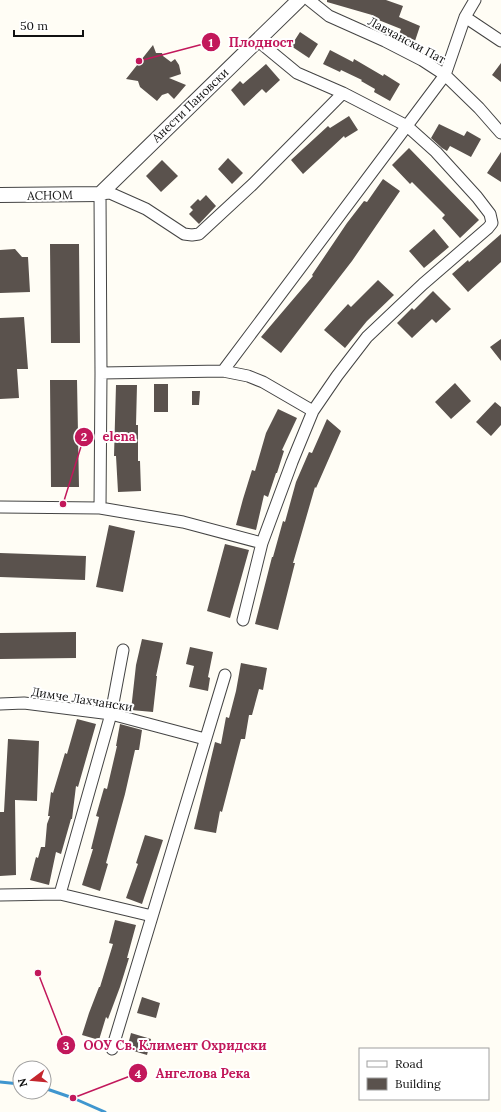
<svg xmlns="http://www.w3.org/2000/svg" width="501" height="1112" font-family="Lora,serif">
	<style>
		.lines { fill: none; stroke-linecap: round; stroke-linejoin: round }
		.stream { stroke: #3f96cf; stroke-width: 3 }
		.building { fill: #5a524d }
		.minor-casing { stroke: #444; stroke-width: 13 }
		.tertiary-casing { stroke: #444; stroke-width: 16 }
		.minor { stroke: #fff; stroke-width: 11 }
		.tertiary { stroke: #fff; stroke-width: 14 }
		.labels { text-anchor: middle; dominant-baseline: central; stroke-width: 4; stroke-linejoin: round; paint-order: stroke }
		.street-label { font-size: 12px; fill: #111; stroke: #fff }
		.leader { fill: none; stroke: #c2185b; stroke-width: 1.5 }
		.callout-dot { fill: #c2185b; stroke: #fff; stroke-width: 1.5 }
		.mark-label { font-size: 12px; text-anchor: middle; font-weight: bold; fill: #fff }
		.callout-label { font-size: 13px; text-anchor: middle; font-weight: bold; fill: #c2185b; stroke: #fff; stroke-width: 4; stroke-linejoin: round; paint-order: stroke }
	</style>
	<rect width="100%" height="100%" fill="#fffdf5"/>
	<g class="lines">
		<!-- stream -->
		<path class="stream" d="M0 1082 20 1084
			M44 1088 73 1098 105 1112"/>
	</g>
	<!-- building -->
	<path class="building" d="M327 0H386L403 6 399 17 420 26 414 44 398 37 401 29 371 17 372 15 327 2Z
		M300 32 318 44 309 58 291 46Z
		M153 45 156 53H162L163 56 171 62 175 59 179 65 181 74 169 78 186 85 174 99 168 93 162 95 157 101 140 87 138 81 126 79Z
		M330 50 353 62 354 59 383 76 384 74 400 84 390 101 374 92 375 89 361 81 362 80 341 70 340 72 323 64Z
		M501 63V82L492 75Z
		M266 64 280 80 266 93 262 89 244 106 231 90 240 81 243 84Z
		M349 116 358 130 345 138 344 136 303 174 291 160 328 126 330 128Z
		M439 124 464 136 467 131 481 139 471 157 450 146 447 151 442 148 431 138Z
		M409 148 479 220 460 238 442 218 445 215 412 182 410 184 392 165Z
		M501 152V182L487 173Z
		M228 158 243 173 232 184 218 169Z
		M162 160 178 176 161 192 146 176Z
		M383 179 400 191 352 261 281 353 261 337 313 276 312 275 347 223 364 201 367 202Z
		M206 195 216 206 199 224 189 214 193 210 190 207 198 199 200 201Z
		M434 229 449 247 424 268 409 251Z
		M501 234V262L468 292 452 274 468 260 469 262Z
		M50 244H79L80 343H51Z
		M15 249 22 257H28L30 292 0 293V250Z
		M378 280 394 295 367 321 345 348 324 330 348 304 351 307Z
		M433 291 451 309 436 323 432 319 412 338 397 323 412 308 414 310Z
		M24 317 28 369H17L19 398 0 399V318Z
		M501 339V361L490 347Z
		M50 380H77L79 487H51Z
		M455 383 471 401 451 419 435 402Z
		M154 384H168V412H154Z
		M116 385H137L136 425H138V461H140L141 491 118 492 116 456H114Z
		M192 391H200L199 405H192Z
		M495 402 501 407V425L491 436 476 422Z
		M278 409 297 418 282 450 284 451 277 473H276L268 497 264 495 256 530 236 525 243 499 252 470 255 471 266 433Z
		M327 419 341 431 316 488 315 487 293 563H295L278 630 255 624 272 557H273L283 521 285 522 296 482 309 452 312 453Z
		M109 525 135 531 123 592 96 587Z
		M225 544 249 550 230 618 207 611Z
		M0 553 86 556 85 580 0 577Z
		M76 632V658L0 659V633Z
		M142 639 163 643 156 676H157L153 712 131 710 136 665Z
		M190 647 213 652 208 677 210 678 208 691 189 687 194 666 186 664Z
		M241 663 267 668 263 690 259 689 252 715H249L245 739H241L222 812 220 811 216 833 194 829 215 742 221 744 226 717 229 718 236 691Z
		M77 719 96 724 78 787 76 786 72 819H71L61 854 56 852 49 885 30 880 36 857 38 858 41 847H45L47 824 50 816H48L51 792 53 793 65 753 67 754Z
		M120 724 142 730 139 750H135L125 794 106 863 108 864 100 891 82 885 93 849H91L99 817 96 816 104 788 107 789 117 746H116Z
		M8 739 39 741 37 801 15 800 16 875 0 876V812H4Z
		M145 835 163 840 142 904 126 898 138 864 136 863Z
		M115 920 136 925 127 958H129L120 987 108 1019 106 1017 99 1040 82 1035 89 1013 99 987H100L113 944 109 943Z
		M142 997 160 1003 156 1018 137 1013Z
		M131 1033 151 1039 147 1055 127 1049Z"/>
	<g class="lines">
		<defs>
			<path id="minor" d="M309 0 329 16 385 41 422 60 445 75 479 108 501 133
				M465 17 501 41
				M223 371 445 75 465 17 475 0
				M101 373 223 371 248 376 263 382 313 411
				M0 507 100 508 183 522 262 543
				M100 508 101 373 100 194 110 193 146 209 184 234 192 235 199 234 253 184 343 93
				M243 620 262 543 292 462 313 411 337 376 367 337 423 284 488 228 492 223 490 214 477 197 436 152 407 126 343 93 297 73 257 40
				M0 704 24 703 111 714 205 739
				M60 894 111 714 123 650
				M0 895 60 894 152 916
				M112 1049 225 675"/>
			<path id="tertiary" d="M0 195 100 194 299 0"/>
		</defs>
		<!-- minor casing -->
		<use href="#minor" class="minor-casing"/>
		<!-- tertiary casing -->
		<use href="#tertiary" class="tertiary-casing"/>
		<!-- minor -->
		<use href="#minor" class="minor"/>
		<!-- tertiary -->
		<use href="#tertiary" class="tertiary"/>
	</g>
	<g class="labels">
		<!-- street labels -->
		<g class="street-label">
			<text transform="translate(407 40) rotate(28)">Лавчански Пат</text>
			<text transform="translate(190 105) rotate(-44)">Анести Пановски</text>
			<text transform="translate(50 195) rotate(-1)">АСНОМ</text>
			<text transform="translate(82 699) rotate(9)">Димче Лахчански</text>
		</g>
	</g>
	<!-- callouts -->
	<path class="leader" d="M139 61L211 42M63 504L84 437M38 973L66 1045M73 1098L138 1073"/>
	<g class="callout-dot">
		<circle cx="139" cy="61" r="4"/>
		<circle cx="63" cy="504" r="4"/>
		<circle cx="38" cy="973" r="4"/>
		<circle cx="73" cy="1098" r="4"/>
		<circle cx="211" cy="42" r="10"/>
		<circle cx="84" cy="437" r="10"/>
		<circle cx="66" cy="1045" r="10"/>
		<circle cx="138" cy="1073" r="10"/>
	</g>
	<g class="mark-label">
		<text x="211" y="47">1</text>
		<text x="84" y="441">2</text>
		<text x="66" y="1050">3</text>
		<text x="138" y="1078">4</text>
	</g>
	<g class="callout-label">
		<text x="261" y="47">Плодност</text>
		<text x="119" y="441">elena</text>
		<text x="175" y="1050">ООУ Св. Климент Охридски</text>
		<text x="203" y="1078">Ангелова Река</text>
	</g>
	<!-- legend -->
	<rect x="359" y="1048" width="130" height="52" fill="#ffffff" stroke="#a0a0a0"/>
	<rect x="367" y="1061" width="20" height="6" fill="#ffffff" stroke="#a0a0a0"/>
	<text x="395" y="1068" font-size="12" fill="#111111">Road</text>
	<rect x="367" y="1078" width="20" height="12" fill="#5a524d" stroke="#a0a0a0"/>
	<text x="395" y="1088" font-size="12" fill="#111111">Building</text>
	<!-- north arrow -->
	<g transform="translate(32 1080) rotate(254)"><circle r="19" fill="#ffffff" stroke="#a0a0a0"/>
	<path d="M0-3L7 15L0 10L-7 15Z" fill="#c4262e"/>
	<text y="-6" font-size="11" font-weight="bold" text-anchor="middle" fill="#111111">N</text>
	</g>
	<!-- scale -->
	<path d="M14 30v6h69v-6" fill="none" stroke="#111111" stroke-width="2"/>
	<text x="20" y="30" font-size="12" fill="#111111" stroke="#ffffff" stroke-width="3" paint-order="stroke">50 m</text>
</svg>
